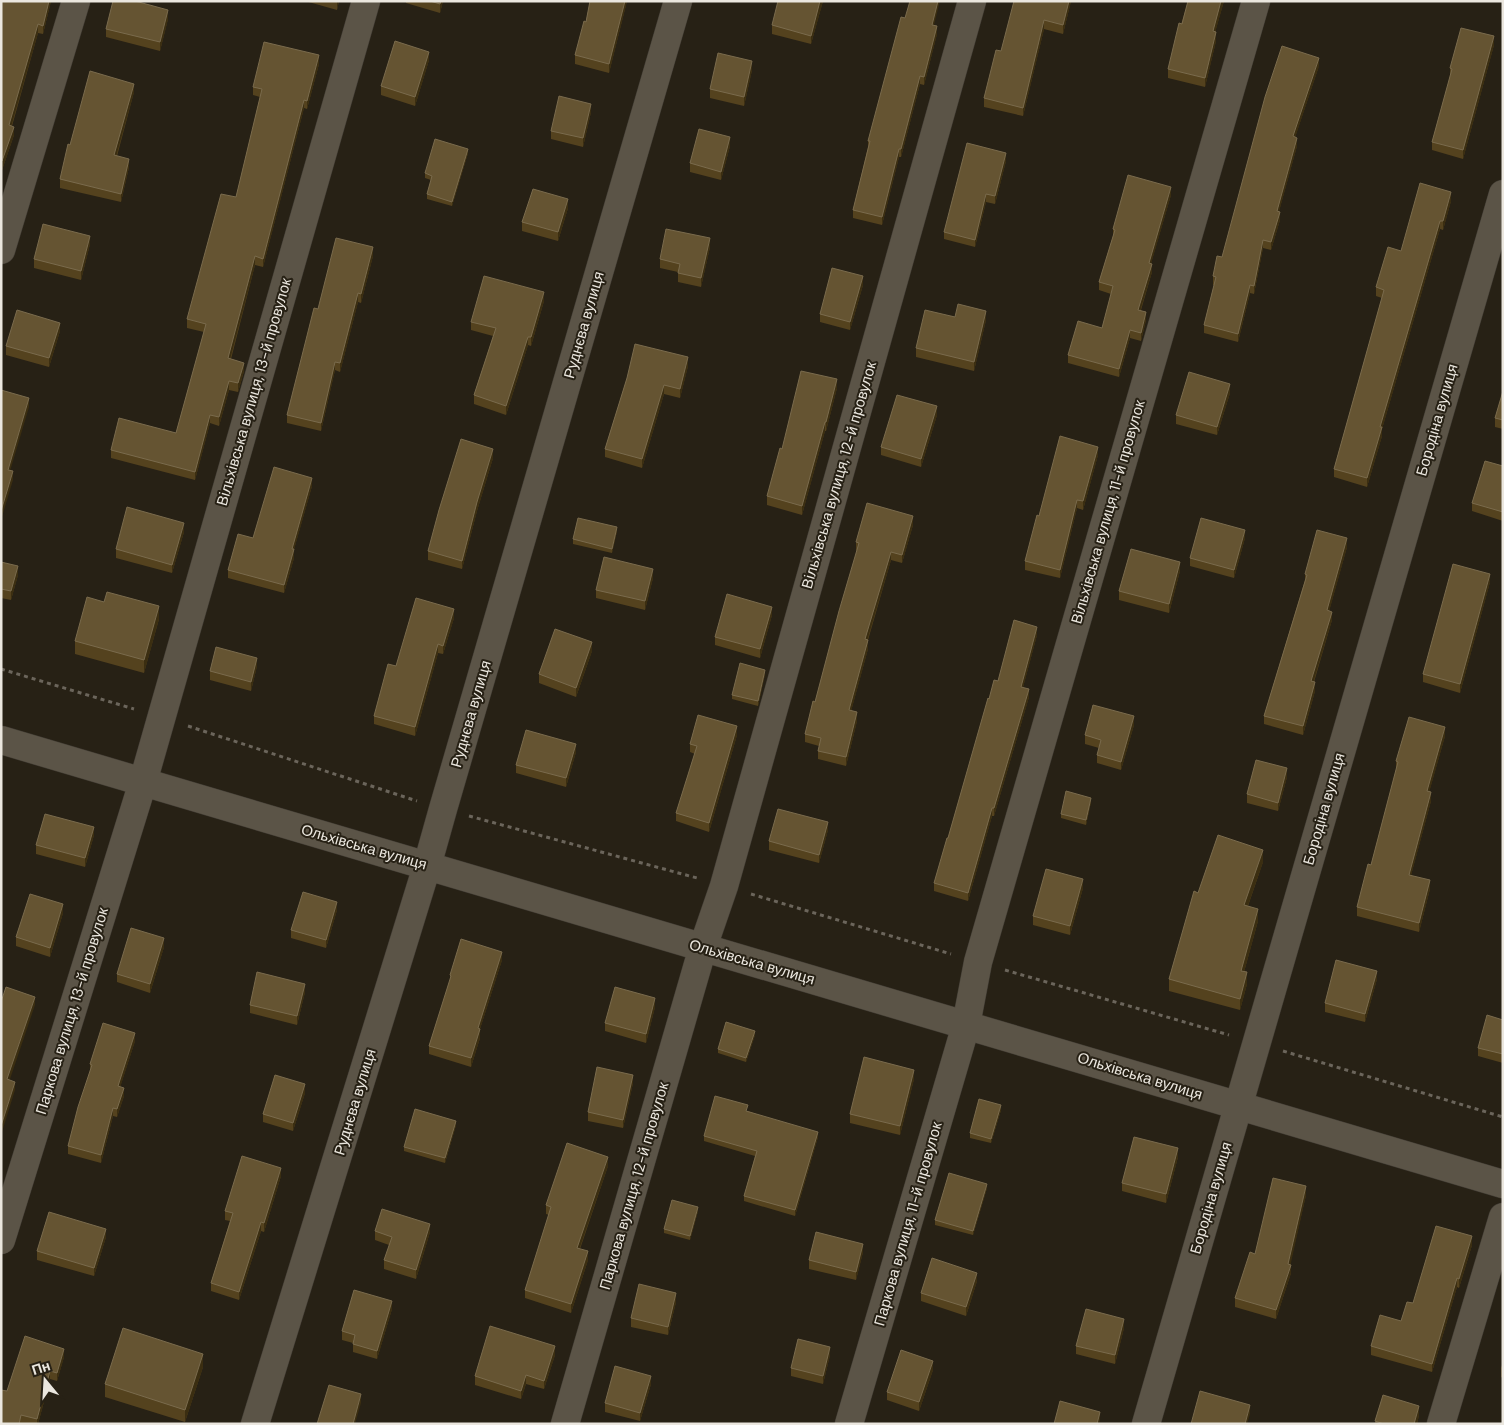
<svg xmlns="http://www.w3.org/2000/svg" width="1504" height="1425" font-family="'DM Sans',sans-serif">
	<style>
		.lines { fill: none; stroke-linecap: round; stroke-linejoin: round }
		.minor-casing { stroke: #403b33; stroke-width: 29 }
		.path { stroke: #6b655b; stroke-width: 3; stroke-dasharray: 4 4; stroke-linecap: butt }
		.minor { stroke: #5b5447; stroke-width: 28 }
		.wall { fill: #54421e }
		.shaded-wall { fill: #3b2e11 }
		.building { fill: #655432; stroke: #7a6b4d }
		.labels { text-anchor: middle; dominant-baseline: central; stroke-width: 4; stroke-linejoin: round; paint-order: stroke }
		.street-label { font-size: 15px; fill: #ebe7df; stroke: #272115 }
	</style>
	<rect width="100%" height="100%" fill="#272115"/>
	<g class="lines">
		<defs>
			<path id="minor" d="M1 250 76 1
				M1 740 1503 1184
				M1 1240 143 782 366 1
				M255 1424 427 866 443 809 678 1
				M565 1424 703 947 724 886 972 1
				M849 1424 966 1025 978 962 1256 1
				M1146 1424 1503 194
				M1441 1424 1503 1217"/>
		</defs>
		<!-- minor casing -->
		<use href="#minor" class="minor-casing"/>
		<!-- path -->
		<path class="path" d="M1 669 134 709
			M188 726 417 801
			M469 816 697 878
			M751 894 951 954
			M1005 970 1229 1035
			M1283 1051 1503 1117"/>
		<!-- minor -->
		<use href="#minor" class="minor"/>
	</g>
	<!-- wall -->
	<path class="wall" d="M1 1H51L43 34 38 33 12 126 14 135 2 170Z
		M305 1H339L337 10Z
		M406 1H443L440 13 406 3Z
		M590 1H627L609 73 575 64V55L586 22Z
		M823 1 811 44 772 34V25Z
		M1071 1 1063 34 1044 29 1023 116 984 107V98L1001 51Z
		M1188 1H1224L1215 32 1216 41 1205 87 1168 78V69Z
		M168 19 160 51 106 37V29Z
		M934 25 937 34 924 85 920 84 901 157H899L882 225 853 218V210L868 147V141Z
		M1494 45 1463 159 1432 150V142L1450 77V68Z
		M429 60 415 106 381 95V86Z
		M319 64 307 109 304 108 263 267 255 265 231 359 244 371 238 392 229 390 219 426 210 423 195 480 111 458V450L176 433 204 332 187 328V319L236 197 260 97 253 95V87Z
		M1319 66 1295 137 1297 146 1279 211 1280 220 1271 250 1263 248 1254 294 1250 293 1238 342 1204 333V325L1214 285H1213V276Z
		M752 70 744 106 710 98V89Z
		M134 92 117 156 129 167 121 202 60 188V179L70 145Z
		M591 112 583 147 551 139V131Z
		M730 146 721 180 690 172V163Z
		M468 153 452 206 427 199V194L431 180 425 178V173Z
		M1006 161 995 204 986 202 975 247 944 239V232Z
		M1171 195 1151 263 1152 272 1141 310 1146 320 1141 341 1130 338 1119 377 1068 363V355L1102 328 1111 294 1099 290V282L1113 236V229Z
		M1451 201 1443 230 1440 229 1382 429V436L1367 487 1334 477V469L1382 298 1376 296V287L1401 251Z
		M568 208 558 241 522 231V222Z
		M90 244 81 280 34 268V259Z
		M710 247 701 287 678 282V272L660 268V259Z
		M373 256 361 303 358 302 340 372 335 370 321 431 287 423V415L318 309Z
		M863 285 850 330 820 322V314Z
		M544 301 531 346 528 345 506 415 474 404V395L493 336 471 330V322Z
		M955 317 986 320 974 371 916 357V348Z
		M60 331 49 367 6 355V346Z
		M688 366 680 398 664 394 642 468 605 457V449L627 378Z
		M837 388 826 431H825L802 515 767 505V496L782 449Z
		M1503 391V429L1495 427V418Z
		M1230 393 1217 435 1176 424V415Z
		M937 415 921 467 881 455V447Z
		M1098 455 1083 510 1077 508 1060 578 1025 570V561L1039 516Z
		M493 458 477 511 462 569 428 560V551Z
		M1503 466V521L1472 511V503Z
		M312 486 294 549V558L284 593 228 578V570L253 538Z
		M913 525 902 563 891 560 868 640V649L851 711 857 721 846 766 818 759V751L819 746 805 742V734L815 702 857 551 856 550V542Z
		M617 531 612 553 573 544V539Z
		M184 532 172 573 116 558V549Z
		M1245 538 1234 578 1190 566V558Z
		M1347 547 1329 611 1332 620 1314 682 1315 691 1303 735 1264 724V716L1305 580V574Z
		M1 562 18 575 11 600 1 598Z
		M1180 571 1169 613 1119 600V591Z
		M653 578 645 610 596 598V590Z
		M1490 582 1460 693 1423 682V674Z
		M104 602 159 619 144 673 75 654V641Z
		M772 615 760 658 715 645V637Z
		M454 618 443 654 438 653 415 736 374 724V716L396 666Z
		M1037 635 1023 687 1029 697 994 816H992L968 901 934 891V883L948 838 989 699 998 681Z
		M592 651 576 697 539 683V674Z
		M257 666 251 691 210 680V671Z
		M765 674 758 706 732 699V695Z
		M1134 725 1121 770 1097 763V755L1099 748 1085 744V735Z
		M737 735 709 832 676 821V813L695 754 690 752V744Z
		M1445 736 1429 792 1431 801 1411 875 1430 889 1419 932 1357 916V907L1371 865 1396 770V761Z
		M576 752 566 787 516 773V765Z
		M1287 777 1278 811 1247 803V794Z
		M1091 802 1086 825 1061 818V814Z
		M828 830 819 863 769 850V841Z
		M94 835 85 867 36 854V845Z
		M1263 862 1248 906 1258 921 1244 972 1247 984 1240 1010 1169 991V979L1198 893Z
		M1083 888 1070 935 1033 925V916Z
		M337 910 326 948 291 938V930Z
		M63 913 50 957 16 946V937Z
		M164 947 150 993 117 982V974Z
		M502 960 480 1029V1038L471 1067 429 1054V1046L450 980V975Z
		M1377 979 1365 1022 1325 1012V1003Z
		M305 992 297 1025 250 1013V1005Z
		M655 1007 646 1043 605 1031V1023Z
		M1503 1020V1063L1478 1056V1048Z
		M755 1035 746 1062 718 1053V1049Z
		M135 1041 120 1087 124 1096 117 1117 113 1116 101 1163 68 1154V1146L90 1072V1064Z
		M914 1079 900 1135 850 1123V1114Z
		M633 1083 623 1128 588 1121V1112Z
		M305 1093 293 1131 263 1122V1114Z
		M1001 1110 991 1143 970 1138V1133Z
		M748 1111 818 1137 795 1216 744 1201V1196L755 1156 704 1141V1136Z
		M456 1125 445 1163 404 1151V1147Z
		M1178 1157 1166 1203 1122 1191V1183Z
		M608 1166 580 1249 588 1260 571 1313 525 1298V1290L549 1215 546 1214V1205Z
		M281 1176 264 1232 261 1231 239 1300 211 1291V1283L230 1221 225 1220V1211Z
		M987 1188 973 1235 935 1225V1220Z
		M1306 1195 1290 1264 1291 1273 1276 1319 1235 1307V1298L1255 1254Z
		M698 1211 690 1240 664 1233V1229Z
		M375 1231 430 1232 416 1279 384 1269V1260L389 1245 375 1240Z
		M106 1237 94 1276 37 1260V1251Z
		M1472 1245 1459 1288 1457 1287 1432 1372 1371 1355V1346L1401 1321 1413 1303Z
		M863 1252 856 1280 809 1269V1260Z
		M977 1281 966 1316 921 1301V1293Z
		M676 1302 668 1335 631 1327V1318Z
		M392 1309 377 1359 353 1352V1343L342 1340V1331Z
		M1124 1328 1115 1364 1076 1354V1346Z
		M555 1355 544 1389 526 1384 521 1399 475 1385V1376Z
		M830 1355 823 1384 791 1376V1368Z
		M64 1357 57 1381 50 1379 38 1424H1L7 1391Z
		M1503 1362V1378L1501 1377V1368Z
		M203 1367 185 1422 105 1397V1384Z
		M933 1370 919 1411 887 1400V1392Z
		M651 1384 640 1421 605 1412V1403Z
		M1419 1415 1417 1424H1375V1421Z"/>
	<!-- shaded-wall -->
	<path class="shaded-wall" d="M49 1H51L43 34V26Z
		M337 1H339L337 10Z
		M441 1H443L440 13V4Z
		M625 1H627L609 73V64Z
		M820 1H823L811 44V36Z
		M938 1H940L932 33V25Z
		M1069 1H1071L1063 34V25Z
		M1221 1H1224L1213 40V31Z
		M168 10V19L160 51V42Z
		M1044 20V29L1023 116V108Z
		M38 24V33L9 134V125Z
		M937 26V34L924 85V77Z
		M1216 32V41L1205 87V78Z
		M1494 36V45L1463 159V150Z
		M429 52V60L415 106V97Z
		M319 55V64L307 109V101Z
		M1319 58V66L1293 144V136Z
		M752 61V70L744 106V97Z
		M920 76V84L901 157V149Z
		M134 84V92L114 164V155Z
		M304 100V108L263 267V259Z
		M591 104V112L583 147V138Z
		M14 127V135L2 170V161Z
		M730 137V146L721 180V172Z
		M1297 138V146L1277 219V211Z
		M468 149V153L452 206V202Z
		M899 149V157L882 225V217Z
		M1006 153V161L995 204V196Z
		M129 159V167L121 202V194Z
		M1171 187V195L1149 271V263Z
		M1451 192V201L1443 230V221Z
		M986 194V202L975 247V240Z
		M568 199V208L558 241V232Z
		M1280 212V220L1271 250V242Z
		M1440 221V229L1382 429V436L1367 487V478L1380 427Z
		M90 236V244L81 280V271Z
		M710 238V247L701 287V278Z
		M1263 240V248L1254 294V286Z
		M373 247V256L361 303V294Z
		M255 256V265L228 367V358Z
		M1152 264V272L1138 318V310Z
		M863 276V285L850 330V322Z
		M1250 285V293L1238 342V334Z
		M544 292V301L531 346V337Z
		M358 293V302L340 372V363Z
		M986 311V320L974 371V362Z
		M1146 312V320L1141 341V333Z
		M60 323V331L49 367V358Z
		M1130 330V338L1119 377V369Z
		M528 337V345L506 415V406Z
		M688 357V366L680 398V389Z
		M335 362V370L321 431V423Z
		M244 363V371L238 392V383Z
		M837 379V388L826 431V422Z
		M229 381V390L219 426V417Z
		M1230 384V393L1217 435V427Z
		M664 385V394L642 468V459Z
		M29 398V407L8 478V470Z
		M937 406V415L921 467V459Z
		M210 415V423L195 480V472Z
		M825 422V431L802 515V506Z
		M1098 447V455L1083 510V501Z
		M493 449V458L477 511 462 569V561L477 502Z
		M13 471V480L1 520V511Z
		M312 478V486L292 557V549Z
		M1077 500V508L1060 578V570Z
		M913 516V525L902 563V555Z
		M184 523V532L172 573V565Z
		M617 527V531L612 553V549Z
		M1245 530V538L1234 578V570Z
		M1347 538V547L1327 619V610Z
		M294 549V558L284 593V585Z
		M891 552V560L865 648V639Z
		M1180 562V571L1169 613V604Z
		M18 566V575L11 600V591Z
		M653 569V578L645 610V601Z
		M1490 574V582L1460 693V684Z
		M159 606V619L144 673V660Z
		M772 607V615L760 658V649Z
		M454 609V618L443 654V646Z
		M1332 612V620L1311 690V681Z
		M1037 627V635L1021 695V687Z
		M868 640V649L849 719V710Z
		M592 642V651L576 697V688Z
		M438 644V653L415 736V727Z
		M257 658V666L251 691V682Z
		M765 670V674L758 706V701Z
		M1315 682V691L1303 735V726Z
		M1029 689V697L994 816V808Z
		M857 712V721L846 766V757Z
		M1134 716V725L1121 770V762Z
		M737 726V735L709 832V823Z
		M1445 727V736L1427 800V791Z
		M576 744V752L566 787V778Z
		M1287 768V777L1278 811V803Z
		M1431 792V801L1409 883V875Z
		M1091 798V802L1086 825V820Z
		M992 808V816L968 901V893Z
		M828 822V830L819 863V855Z
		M94 827V835L85 867V858Z
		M1263 850V862L1244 917V905Z
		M1083 879V888L1070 935V926Z
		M1430 880V889L1419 932V923Z
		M337 902V910L326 948V940Z
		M63 904V913L50 957V948Z
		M1258 909V921L1241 983V971Z
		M164 938V947L150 993V984Z
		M502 952V960L480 1029V1038L471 1067V1058L478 1028Z
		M1377 971V979L1365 1022V1014Z
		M1247 972V984L1240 1010V999Z
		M305 984V992L297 1025V1016Z
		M35 997V1005L7 1088V1079Z
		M655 998V1007L646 1043V1034Z
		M755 1031V1035L746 1062V1058Z
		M135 1033V1041L118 1094V1086Z
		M914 1070V1079L900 1135V1126Z
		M633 1075V1083L623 1128V1120Z
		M15 1082V1090L1 1135V1126Z
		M305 1084V1093L293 1131V1123Z
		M124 1088V1096L117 1117V1109Z
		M1001 1105V1110L991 1143V1139Z
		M113 1108V1116L101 1163V1155Z
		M456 1121V1125L445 1163V1158Z
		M818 1132V1137L795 1216V1210Z
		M1178 1148V1157L1166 1203V1194Z
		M608 1157V1166L577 1256V1248Z
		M281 1168V1176L264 1232V1223Z
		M987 1184V1188L973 1235V1231Z
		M1306 1186V1195L1290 1267 1291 1265V1273L1276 1319V1310L1288 1264Z
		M698 1207V1211L690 1240V1236Z
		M261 1222V1231L239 1300V1292Z
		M430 1224V1232L416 1279V1270Z
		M106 1229V1237L94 1276V1268Z
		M1472 1236V1245L1459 1288V1279Z
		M863 1244V1252L856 1280V1272Z
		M588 1251V1260L571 1313V1304Z
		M977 1273V1281L966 1316V1307Z
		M1457 1278V1287L1432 1372V1364Z
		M676 1293V1302L668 1335V1327Z
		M392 1301V1309L377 1359V1351Z
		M1124 1319V1328L1115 1364V1355Z
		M555 1346V1355L544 1389V1381Z
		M830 1347V1355L823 1384V1376Z
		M64 1349V1357L57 1381V1373Z
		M203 1354V1367L185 1422V1410Z
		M933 1361V1370L919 1411V1402Z
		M50 1371V1379L38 1424H37V1419Z
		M526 1375V1384L521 1399V1391Z
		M651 1376V1384L640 1421V1413Z
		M361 1394V1403L355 1424H353Z
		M1250 1405V1414L1247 1424H1245Z
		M1419 1406V1415L1417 1424H1414Z
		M1100 1412V1420L1099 1424H1097Z"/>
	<!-- building -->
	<path class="building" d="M1 1H49L43 26 38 24 9 125 14 127 2 161Z
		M113 1H135L168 10 160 42 106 29Z
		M430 1H441L440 4Z
		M590 1H625L609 64 575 55 584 21 586 22Z
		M778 1H820L811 36 772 25Z
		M910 1H938L932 25 937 26 924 77 920 76 901 149H899L882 217 853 210 870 141H868L901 17 905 18Z
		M1014 1H1069L1063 25 1044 20 1023 108 984 98 996 50 1001 51Z
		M1188 1H1221L1213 31 1216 32 1205 78 1168 69 1179 23 1182 24Z
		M1461 28 1494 36 1463 150 1432 142 1452 69 1450 68Z
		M395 41 429 52 415 97 381 86Z
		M264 42 319 55 307 101 304 100 263 259 255 256 228 358 244 363 238 383 229 381 219 417 210 415 195 472 111 450 119 418 176 433 206 324 187 319 221 194 236 197 262 89 253 87Z
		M1282 46 1319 58 1293 136 1297 138 1277 211 1280 212 1271 242 1263 240 1254 286 1250 285 1238 334 1204 325 1216 277 1213 276 1217 256 1222 257 1265 97Z
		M718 53 752 61 744 97 710 89Z
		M90 71 134 84 114 155 129 159 121 194 60 179 68 144 70 145Z
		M559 96 591 104 583 138 551 131Z
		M699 129 730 137 721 172 690 163Z
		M435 139 468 149 452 202 427 194 432 176 425 173Z
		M967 143 1006 153 995 196 986 194 975 240 944 232Z
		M1128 175 1171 187 1149 263 1152 264 1138 310 1146 312 1141 333 1130 330 1119 369 1068 355 1078 321 1102 328 1113 286 1099 282 1115 230 1113 229Z
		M1420 183 1451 192 1443 221H1440L1380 427H1382L1367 478 1334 469 1384 290 1376 287 1388 247 1401 251Z
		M533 189 568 199 558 232 522 222Z
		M43 224 90 236 81 271 34 259Z
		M666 229 710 238 701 278 678 273 680 264 660 259Z
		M336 238 373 247 361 294 358 293 340 363 335 362 321 423 287 415 314 308 318 309Z
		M832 268 863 276 850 322 820 314Z
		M484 276 544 292 531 337H528L506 406 474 395 496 328 471 322Z
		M958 304 986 311 974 362 916 348 925 310 955 317Z
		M17 310 60 323 49 358 6 346Z
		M635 344 688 357 680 389 664 385 642 459 605 449 627 378Z
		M801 371 837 379 826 422H825L802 506 767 496 780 448 782 449Z
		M1189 372 1230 384 1217 427 1176 415Z
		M1 390 29 398 8 470 13 471 1 511Z
		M1503 391V420L1495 418Z
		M897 395 937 406 921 459 881 447Z
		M1060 436 1098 447 1083 501 1077 500 1060 570 1025 561 1037 515 1039 516Z
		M461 439 493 449 477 502 462 561 428 551 439 510Z
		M1485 461 1503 466V512L1472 503Z
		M274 467 312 478 292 549H294L284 585 228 570 238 534 253 538Z
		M867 503 913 516 902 555 891 552 865 639 868 640 849 710 857 712 846 757 818 751 821 738 805 734 813 701 815 702 839 611 859 543 856 542Z
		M127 507 184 523 172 565 116 549Z
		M578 518 617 527 612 549 573 539Z
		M1201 518 1245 530 1234 570 1190 558Z
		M1317 530 1347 538 1327 610 1332 612 1311 681 1315 682 1303 726 1264 716 1307 575 1305 574Z
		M1131 549 1180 562 1169 604 1119 591Z
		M604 557 653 569 645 601 596 590Z
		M1 562 18 566 11 591 1 589Z
		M1453 564 1490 574 1460 684 1423 674Z
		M107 592 159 606 144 660 75 641 87 597 104 602Z
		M727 594 772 607 760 649 715 637Z
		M416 598 454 609 443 646 438 644 415 727 374 716 388 664 396 666Z
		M1014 620 1037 627 1021 687 1029 689 994 808H992L968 893 934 883 947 838H948L988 698 989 699 994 680 998 681Z
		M555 629 592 642 576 688 539 674Z
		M216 647 257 658 251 682 210 671Z
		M740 663 765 670 758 701 732 695Z
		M1093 705 1134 716 1121 762 1097 755 1101 740 1085 735Z
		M698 715 737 726 709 823 676 813 697 746 690 744Z
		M1409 717 1445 727 1427 791 1431 792 1409 875 1430 880 1419 923 1357 907 1368 864 1371 865 1398 762 1396 761Z
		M526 730 576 744 566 778 516 765Z
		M1256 760 1287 768 1278 803 1247 794Z
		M1066 791 1091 798 1086 820 1061 814Z
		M778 809 828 822 819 855 769 841Z
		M45 814 94 827 85 858 36 845Z
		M1218 835 1263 850 1244 905 1258 909 1241 971 1247 972 1240 999 1169 979 1194 891 1198 893Z
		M1046 869 1083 879 1070 926 1033 916Z
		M303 892 337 902 326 940 291 930Z
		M30 894 63 904 50 948 16 937Z
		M131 928 164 938 150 984 117 974Z
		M461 939 502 952 478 1028 480 1029 471 1058 429 1046 451 976 450 975Z
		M1336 960 1377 971 1365 1014 1325 1003Z
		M257 972 305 984 297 1016 250 1005Z
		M6 987 35 997 7 1079 15 1082 1 1126V1002Z
		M615 987 655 998 646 1034 605 1023Z
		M1487 1015 1503 1020V1054L1478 1048Z
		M726 1022 755 1031 746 1058 718 1049Z
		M103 1023 135 1033 118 1086 124 1088 117 1109 113 1108 101 1155 68 1146 78 1107 92 1065 90 1064Z
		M864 1057 914 1070 900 1126 850 1114Z
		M597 1067 633 1075 623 1120 588 1112Z
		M275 1075 305 1084 293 1123 263 1114Z
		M715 1096 748 1105 746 1111 818 1132 795 1210 744 1196 757 1151 704 1136Z
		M979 1099 1001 1105 991 1139 970 1133Z
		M415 1109 456 1121 445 1158 404 1147Z
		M1134 1137 1178 1148 1166 1194 1122 1183Z
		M567 1143 608 1157 577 1248 588 1251 571 1304 525 1290 551 1207 546 1205Z
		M242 1156 281 1168 264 1223 261 1222 239 1292 211 1283 233 1213 225 1211Z
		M949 1173 987 1184 973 1231 935 1220Z
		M1273 1178 1306 1186 1288 1264 1291 1265 1276 1310 1235 1298 1250 1252 1255 1254Z
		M672 1200 698 1207 690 1236 664 1229Z
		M382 1209 430 1224 416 1270 384 1260 392 1237 375 1231Z
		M49 1212 106 1229 94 1268 37 1251Z
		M1436 1226 1472 1236 1459 1279 1457 1278 1432 1364 1371 1346 1380 1315 1401 1321 1407 1302 1413 1303Z
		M816 1232 863 1244 856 1272 809 1260Z
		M932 1258 977 1273 966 1307 921 1293Z
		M639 1284 676 1293 668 1327 631 1318Z
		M354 1290 392 1301 377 1351 353 1344 355 1335 342 1331Z
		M1086 1309 1124 1319 1115 1355 1076 1346Z
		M490 1326 555 1346 544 1381 526 1375 521 1391 475 1376Z
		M123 1328 203 1354 185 1410 105 1384Z
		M25 1336 64 1349 57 1373 50 1371 37 1419 21 1415 19 1424H1V1390L7 1391Z
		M798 1339 830 1347 823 1376 791 1368Z
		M901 1350 933 1361 919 1402 887 1392Z
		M615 1366 651 1376 640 1413 605 1403Z
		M329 1385 361 1394 353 1424H317Z
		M1200 1391 1250 1405 1245 1424H1191Z
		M1383 1395 1419 1406 1414 1424H1384L1375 1421Z
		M1060 1401 1100 1412 1097 1424H1054Z"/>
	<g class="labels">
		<!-- street labels -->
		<g class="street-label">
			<text transform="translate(584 325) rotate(-74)">Руднєва вулиця</text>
			<text transform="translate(254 392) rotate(-74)">Вільхівська вулиця, 13-й провулок</text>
			<text transform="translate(1437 420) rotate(-74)">Бородіна вулиця</text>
			<text transform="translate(839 475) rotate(-74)">Вільхівська вулиця, 12-й провулок</text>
			<text transform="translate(1108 512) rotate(-74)">Вільхівська вулиця, 11-й провулок</text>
			<text transform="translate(471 714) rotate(-74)">Руднєва вулиця</text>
			<text transform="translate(1324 809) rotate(-74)">Бородіна вулиця</text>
			<text transform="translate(364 847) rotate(16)">Ольхівська вулиця</text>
			<text transform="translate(752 962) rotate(16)">Ольхівська вулиця</text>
			<text transform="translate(72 1011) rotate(-73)">Паркова вулиця, 13-й провулок</text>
			<text transform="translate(1140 1076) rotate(17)">Ольхівська вулиця</text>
			<text transform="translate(355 1102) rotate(-73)">Руднєва вулиця</text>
			<text transform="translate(634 1186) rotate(-74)">Паркова вулиця, 12-й провулок</text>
			<text transform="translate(1211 1198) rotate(-74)">Бородіна вулиця</text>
			<text transform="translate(908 1224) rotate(-74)">Паркова вулиця, 11-й провулок</text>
		</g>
	</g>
	<!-- border -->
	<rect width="1504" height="1425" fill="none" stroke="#ebe7df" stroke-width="5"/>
	<!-- north arrow -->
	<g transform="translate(45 1380) rotate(342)" stroke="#272115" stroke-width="4" paint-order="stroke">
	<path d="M0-4L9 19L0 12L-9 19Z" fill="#ebe7df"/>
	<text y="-8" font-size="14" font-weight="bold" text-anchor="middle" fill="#ebe7df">Пн</text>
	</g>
</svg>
